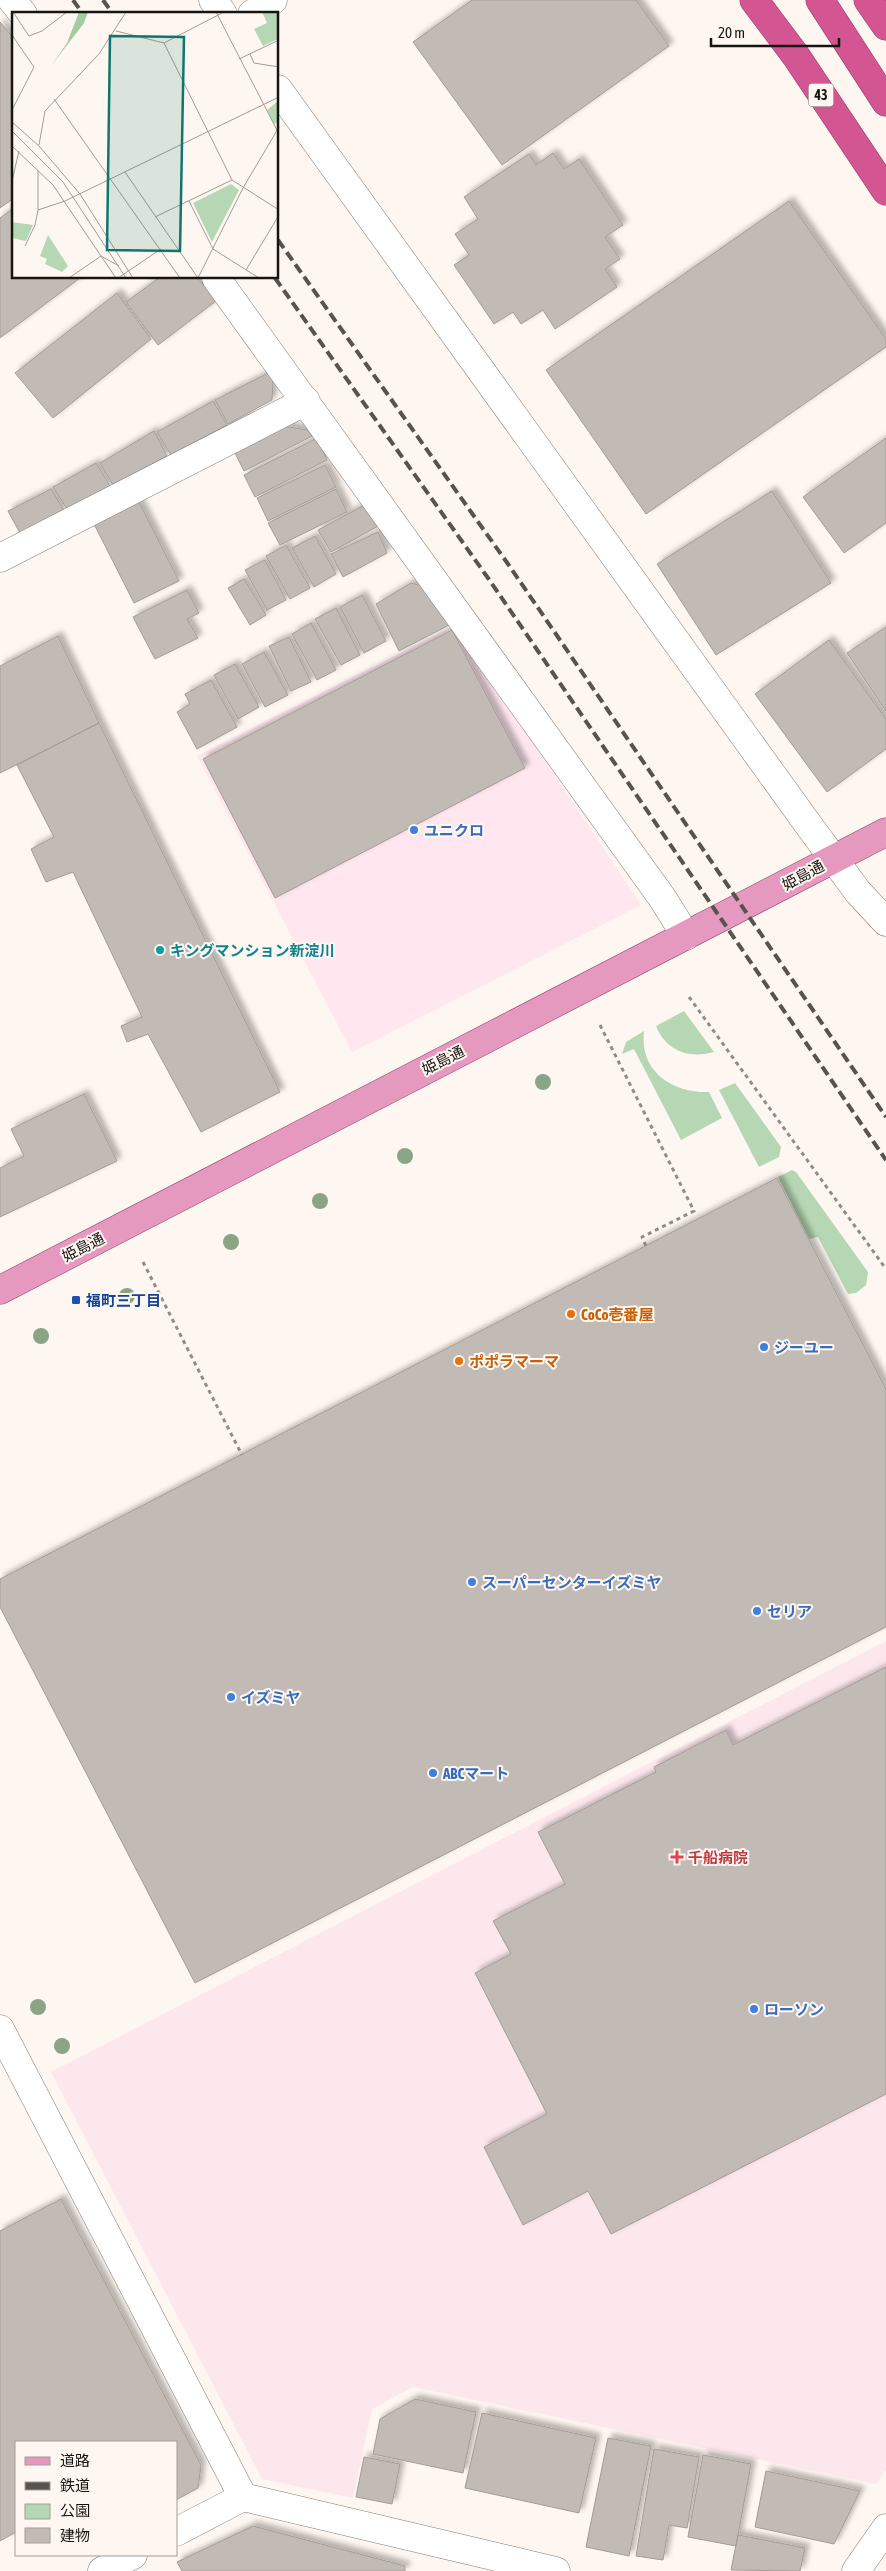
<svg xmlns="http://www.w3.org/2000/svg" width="886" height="2571" font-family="'Asap Condensed','Noto Sans JP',sans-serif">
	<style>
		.commercial { fill: #ffe6ef }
		.medical { fill: #fce7ed }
		.green { fill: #b5d7b3 }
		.building { fill: #c2bbb5; stroke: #a39c96; filter: url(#shadow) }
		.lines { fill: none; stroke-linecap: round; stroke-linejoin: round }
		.minor-casing { stroke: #827b76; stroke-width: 29 }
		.major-casing { stroke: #913f66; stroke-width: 29 }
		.highway-casing { stroke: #913f66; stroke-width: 29 }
		.path { stroke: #918c88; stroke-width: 3; stroke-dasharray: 4 4; stroke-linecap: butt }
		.minor { stroke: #fff; stroke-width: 28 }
		.major { stroke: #e599be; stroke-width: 28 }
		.highway { stroke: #d35592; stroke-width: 28 }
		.rail { stroke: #565350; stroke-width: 4; stroke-dasharray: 10 5; stroke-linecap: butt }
		.tree { fill: #8aa585 }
		.shop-dot { fill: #3f7fe0; stroke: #fef6f0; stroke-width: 2 }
		.culture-dot { fill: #0f9aa8; stroke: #fef6f0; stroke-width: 2 }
		.transit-dot { fill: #1a4fb4; stroke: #fef6f0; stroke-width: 2 }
		.food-dot { fill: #e8710a; stroke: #fef6f0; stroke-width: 2 }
		.health-dot { fill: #e0444e; stroke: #fef6f0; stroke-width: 2 }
		.labels { text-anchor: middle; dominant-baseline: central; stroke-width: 4; stroke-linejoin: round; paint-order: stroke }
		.shield { fill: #fef6f0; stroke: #5c5855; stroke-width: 1 }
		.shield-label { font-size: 14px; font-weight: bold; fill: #171513 }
		.shop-label { font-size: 15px; font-weight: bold; fill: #366cbe; stroke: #fef6f0; text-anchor: start }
		.street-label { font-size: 15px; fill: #171513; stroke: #fef6f0 }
		.culture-label { font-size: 15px; font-weight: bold; fill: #0d838f; stroke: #fef6f0; text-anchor: start }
		.transit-label { font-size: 15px; font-weight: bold; fill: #164399; stroke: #fef6f0; text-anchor: start }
		.food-label { font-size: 15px; font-weight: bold; fill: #c56008; stroke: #fef6f0; text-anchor: start }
		.health-label { font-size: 15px; font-weight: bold; fill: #be3a42; stroke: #fef6f0; text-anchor: start }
		.inset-road { fill: none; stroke: #a29c98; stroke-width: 1 }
		.view { fill: #0f766e; fill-opacity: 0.15; stroke: #0f766e; stroke-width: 2.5 }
		.inset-edge { fill: none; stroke: #171513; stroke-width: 2.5 }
	</style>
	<defs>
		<filter id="shadow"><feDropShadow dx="4.5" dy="-4.5" stdDeviation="2.5" flood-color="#0004"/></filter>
	</defs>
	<rect width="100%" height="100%" fill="#fef6f0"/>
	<!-- commercial -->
	<path class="commercial" d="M455 625 641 905 352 1052 197 756Z"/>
	<!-- medical -->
	<path class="medical" d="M886 1641V2470L876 2484 413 2387 372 2409 353 2498 262 2479 51 2072Z"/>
	<!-- green -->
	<path class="green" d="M684 1011 714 1052C689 1059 666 1051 656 1026Z
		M644 1031C639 1071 672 1093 709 1092L722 1118 681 1140 634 1049 622 1054 626 1042Z
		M735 1083 781 1147 779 1157 759 1167 719 1090Z
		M792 1170 796 1172 868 1272 866 1285 856 1293 848 1294 818 1237 809 1239 778 1177Z"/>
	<!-- building -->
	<path class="building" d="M472 0H636L669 46 502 165 413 42Z
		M0 22 14 39V198L0 208Z
		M553 153 564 169 579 159 623 225 605 237 620 259 605 269 617 287 555 329 543 310 521 324 513 312 494 324 454 265 469 255 455 234 478 219 464 197 529 154 536 165Z
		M789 201 886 339V347L646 514 546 370Z
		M14 208V278H80L0 338V218Z
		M159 278H198L216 301 158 345 126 302Z
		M117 293 151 339 53 418 15 373Z
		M268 373 273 380 272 400 228 424 215 400Z
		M213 401 227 425 171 455 157 432Z
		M282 426 308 430 312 436 244 471 234 451Z
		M154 431 167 456 113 485 100 463Z
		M317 438 327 460 255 497 244 475Z
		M886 438V523L844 553 803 497Z
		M96 463 110 486 67 509 53 487Z
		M325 465 336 487 268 521 257 498Z
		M51 489 64 510 20 533 8 511Z
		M336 489 347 512 280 545 268 523Z
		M772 491 831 583 716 655 657 564Z
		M139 502 179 581 134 603 94 524Z
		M368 503 380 525 331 552 318 530Z
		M378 532 387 553 343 577 331 554Z
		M315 536 336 574 314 587 292 548Z
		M286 545 310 588 290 599 266 556Z
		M265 560 286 600 267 610 245 570Z
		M244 579 266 615 250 625 228 588Z
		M411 583 431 588 453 623 399 651 376 604Z
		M187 590 199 613 187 619 198 638 155 659 133 617Z
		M362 595 386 641 364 653 340 607Z
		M336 608 360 655 341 665 315 619Z
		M311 623 336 670 317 680 292 634Z
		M886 627V711L847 653Z
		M452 630 525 768 275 898 203 759Z
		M58 636 99 723 0 773V666Z
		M289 637 311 682 291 691 269 646Z
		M829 640 886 719V749L827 792 755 694Z
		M264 652 288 695 265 707 242 664Z
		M235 664 259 707 238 719 214 675Z
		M211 680 237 727 197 749 177 712 190 704 185 694Z
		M99 723 280 1092 201 1132 148 1034 127 1042 121 1026 142 1017 73 872 46 882 31 849 54 837 17 765Z
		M84 1094 117 1161 0 1217V1168L24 1156 11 1129Z
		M777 1178 886 1389V1627L195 1983 0 1607V1579Z
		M886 1667V2094L611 2234 588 2191 523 2225 484 2147 547 2114 475 1973 511 1954 493 1921 565 1884 538 1832 656 1772 654 1767 726 1730 733 1745Z
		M61 2199 201 2465 198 2488 176 2500V2442H16V2532L0 2541V2231Z
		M415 2399 476 2412 463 2473 373 2454 380 2419Z
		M482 2413 596 2438 579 2513 465 2488Z
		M608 2438 651 2446 629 2556 586 2547Z
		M654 2449 699 2457 687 2528 669 2525 663 2560 636 2556Z
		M703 2455 751 2464 736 2546 688 2537Z
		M364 2457 400 2464 392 2504 356 2497Z
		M766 2471 860 2491 834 2544 755 2527Z
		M253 2526 405 2566V2571H182L177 2562Z
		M738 2535 805 2548 800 2571 731 2570Z"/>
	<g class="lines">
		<defs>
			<path id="minor" d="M12 0 23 14
				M213 0 223 14
				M252 14 273 0
				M278 89 810 827 858 892 886 922
				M216 278 663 899 686 936
				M0 558 306 401
				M0 2029 243 2497 556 2571
				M176 2532 243 2497
				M102 2571 133 2555
				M856 2571 886 2528"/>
			<path id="major" d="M0 1290 886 832"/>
			<path id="highway" d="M754 0 796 56 886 191
				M820 0 886 102
				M868 0 886 26"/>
		</defs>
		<!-- minor casing -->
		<use href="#minor" class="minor-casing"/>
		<!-- major casing -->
		<use href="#major" class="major-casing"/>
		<!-- highway casing -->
		<use href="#highway" class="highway-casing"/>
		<!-- path -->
		<path class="path" d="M689 997 886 1269
			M600 1025 694 1211 642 1237 646 1246
			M143 1262 242 1455"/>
		<!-- minor -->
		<use href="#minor" class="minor"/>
		<!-- major -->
		<use href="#major" class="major"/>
		<!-- highway -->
		<use href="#highway" class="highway"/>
		<!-- rail -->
		<path class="rail" d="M73 0 83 14
			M103 0 113 14
			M278 240 508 564 886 1117
			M275 278 488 578 886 1160"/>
	</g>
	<!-- trees -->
	<g class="tree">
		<circle cx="543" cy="1082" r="8"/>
		<circle cx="405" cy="1156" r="8"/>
		<circle cx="320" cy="1201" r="8"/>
		<circle cx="231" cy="1242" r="8"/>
		<circle cx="127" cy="1296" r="8"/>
		<circle cx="41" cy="1336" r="8"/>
		<circle cx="38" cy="2007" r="8"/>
		<circle cx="62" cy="2046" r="8"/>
	</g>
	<!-- markers -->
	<g class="shop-dot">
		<circle cx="414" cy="830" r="5"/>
		<circle cx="764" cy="1347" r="5"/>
		<circle cx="472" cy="1582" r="5"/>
		<circle cx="757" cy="1611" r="5"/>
		<circle cx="231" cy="1697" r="5"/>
		<circle cx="433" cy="1773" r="5"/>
		<circle cx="754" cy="2009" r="5"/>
	</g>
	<circle class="culture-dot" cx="160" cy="950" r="5"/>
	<rect class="transit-dot" x="71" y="1295" width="10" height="10" rx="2.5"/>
	<g class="food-dot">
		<circle cx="571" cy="1314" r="5"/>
		<circle cx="459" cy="1361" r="5"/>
	</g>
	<path class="health-dot" d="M674.5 1849.5h5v5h5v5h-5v5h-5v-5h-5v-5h5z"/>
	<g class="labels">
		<!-- shield labels -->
		<rect class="shield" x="808.5" y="83.5" width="25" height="23" rx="4"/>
		<g class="shield-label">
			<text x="821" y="95">43</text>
		</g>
		<!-- shop labels -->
		<g class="shop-label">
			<text x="424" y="830">ユニクロ</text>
			<text x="774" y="1347">ジーユー</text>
			<text x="482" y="1582">スーパーセンターイズミヤ</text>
			<text x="767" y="1611">セリア</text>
			<text x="241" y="1697">イズミヤ</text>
			<text x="443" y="1773">ABCマート</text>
			<text x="764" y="2009">ローソン</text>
		</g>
		<!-- street labels -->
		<g class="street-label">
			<text transform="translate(803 875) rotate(-28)">姫島通</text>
			<text transform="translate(443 1060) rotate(-27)">姫島通</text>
			<text transform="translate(83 1247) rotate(-27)">姫島通</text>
		</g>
		<!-- culture labels -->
		<g class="culture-label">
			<text x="170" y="950">キングマンション新淀川</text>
		</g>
		<!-- transit labels -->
		<g class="transit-label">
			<text x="86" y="1300">福町三丁目</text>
		</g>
		<!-- food labels -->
		<g class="food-label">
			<text x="581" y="1314">CoCo壱番屋</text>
			<text x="469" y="1361">ポポラマーマ</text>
		</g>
		<!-- health labels -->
		<g class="health-label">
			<text x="688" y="1857">千船病院</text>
		</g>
	</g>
	<!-- overview -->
	<g transform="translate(12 12)">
		<rect width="266" height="266" fill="#fef6f0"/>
		<path d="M250 0H266V27L251 34 242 17 255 11ZM266 89V110L262 112 255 98ZM219 172 227 178 200 230 181 191ZM0 210 21 213 14 229 0 226ZM36 223 56 254 50 260 33 252 35 247 28 244Z" fill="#b5d7b3"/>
		<path d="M67 0H76L72 11 39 54 55 31Z" fill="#a3cca1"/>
		<path class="inset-road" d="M1 0 17 24 30 19 55 0M204 0 267 122M104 19 152 31 220 168 267 198M0 23 22 55 0 98M152 31 212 0M238 42 242 51 267 55M227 47 267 28M42 87 168 266M0 110 27 134 68 182 121 266M0 119 51 170 114 266M27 133 33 99 87 42 114 0M0 134 41 173 89 244 107 254M113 160 186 266M0 169 7 139M53 189 267 85M177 189 201 237 247 266M26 198 53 189M143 205 220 168M13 234 23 213 26 198V158M234 258 267 203M57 266 89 244 104 266M106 266 149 237M186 266 231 176 267 115"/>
		<path class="view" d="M98 24 172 25 168 239 95 238Z"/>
		<rect width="266" height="266" class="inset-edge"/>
	</g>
	<!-- legend -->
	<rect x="15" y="2441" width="162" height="115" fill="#fef6f0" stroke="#a29c98"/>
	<rect x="25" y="2457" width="25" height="8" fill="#e599be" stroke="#a29c98"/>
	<text x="60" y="2466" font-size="15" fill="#171513">道路</text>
	<rect x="25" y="2482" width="25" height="8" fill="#565350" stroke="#a29c98"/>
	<text x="60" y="2491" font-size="15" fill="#171513">鉄道</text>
	<rect x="25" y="2504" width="25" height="15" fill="#b5d7b3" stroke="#a29c98"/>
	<text x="60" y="2516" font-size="15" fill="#171513">公園</text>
	<rect x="25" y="2528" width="25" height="15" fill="#c2bbb5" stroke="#a29c98"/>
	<text x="60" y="2541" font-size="15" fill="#171513">建物</text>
	<!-- scale -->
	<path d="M711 38v8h128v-8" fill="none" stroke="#171513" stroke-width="2.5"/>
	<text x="718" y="38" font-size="15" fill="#171513" stroke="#fef6f0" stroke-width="4" paint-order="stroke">20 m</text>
</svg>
